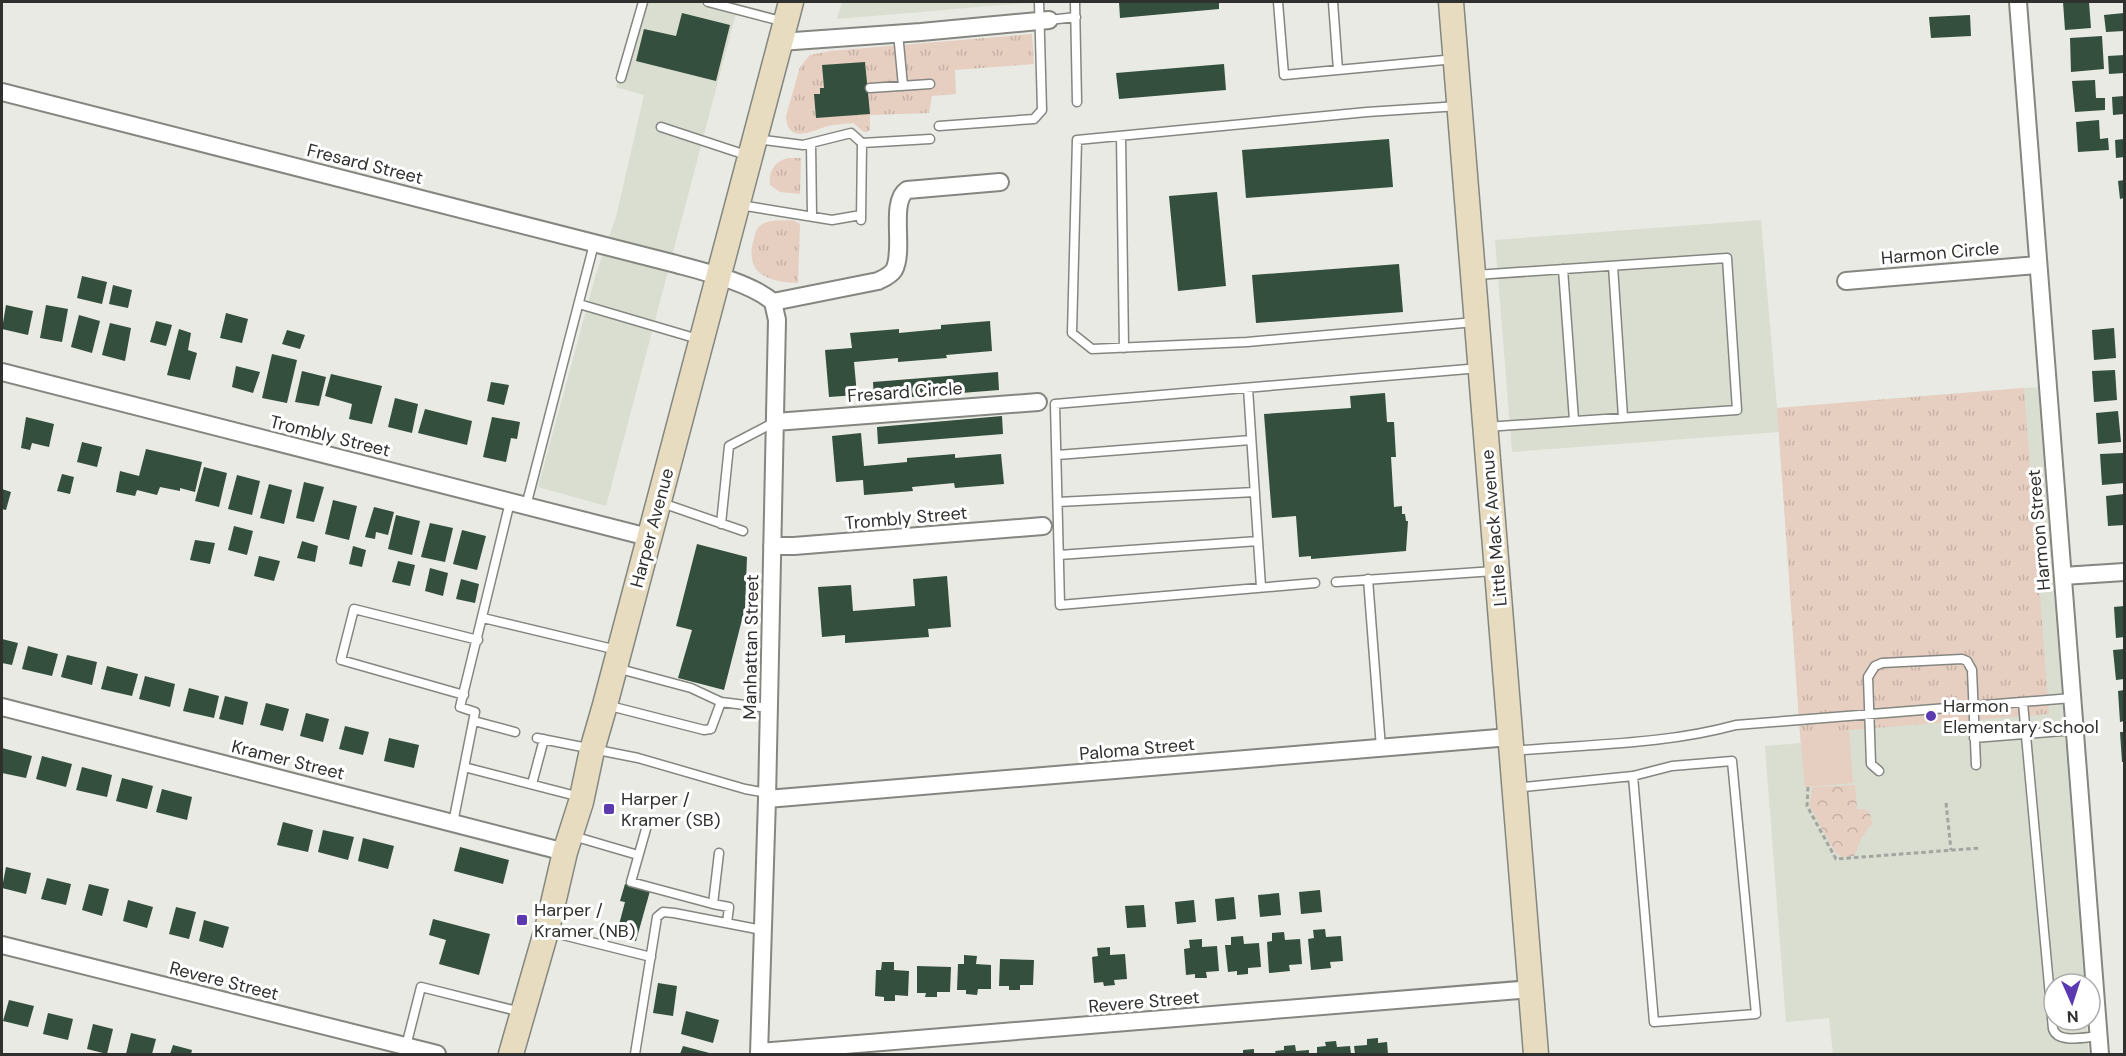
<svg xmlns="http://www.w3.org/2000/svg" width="2126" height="1056" font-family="'DM Sans',sans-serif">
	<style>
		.built { fill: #daded0 }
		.grass { fill: url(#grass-tufts) }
		.park { fill: url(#park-crowns) }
		.pitch { fill: #e6cec1 }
		.building { fill: #344f3d }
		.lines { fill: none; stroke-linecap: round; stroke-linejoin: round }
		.lane-casing { stroke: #848680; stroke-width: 11 }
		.street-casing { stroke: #848680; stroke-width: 20 }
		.secondary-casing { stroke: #848680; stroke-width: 27 }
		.path { stroke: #a3a59f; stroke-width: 3; stroke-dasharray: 4.5 3; stroke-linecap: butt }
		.lane { stroke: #fff; stroke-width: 8 }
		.street { stroke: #fff; stroke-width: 16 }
		.secondary { stroke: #e7dcc0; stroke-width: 24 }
		.poi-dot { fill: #5b39b1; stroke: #fff; stroke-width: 2 }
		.labels { text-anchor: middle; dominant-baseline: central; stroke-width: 6; stroke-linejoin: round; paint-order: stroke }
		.street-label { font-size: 18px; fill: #30312e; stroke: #fff }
		.poi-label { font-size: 18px; fill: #30312e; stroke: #fff; text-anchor: start }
	</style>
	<defs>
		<pattern id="grass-tufts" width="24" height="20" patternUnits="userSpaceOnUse" patternTransform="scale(1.5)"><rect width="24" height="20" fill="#e6cec1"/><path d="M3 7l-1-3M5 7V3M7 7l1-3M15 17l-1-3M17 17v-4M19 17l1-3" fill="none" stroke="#c6b1a6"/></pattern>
		<pattern id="park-crowns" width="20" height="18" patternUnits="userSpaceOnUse" patternTransform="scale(1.5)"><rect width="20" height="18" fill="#e6cec1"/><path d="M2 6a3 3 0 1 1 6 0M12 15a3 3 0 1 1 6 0" fill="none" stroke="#c6b1a6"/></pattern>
	</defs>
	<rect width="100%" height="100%" fill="#e8eae3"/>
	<!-- built -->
	<path class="built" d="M638 2H739L606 506 538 487 596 274 616 217 644 95 616 87Z
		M842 2H1040L837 19Z
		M1761 220 1777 408 2038 387 2084 984H2054V1020H2086L2089 1054H1833L1829 1018 1786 1022 1765 746 1801 743 1779 432 1512 452 1495 240Z"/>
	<!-- grass -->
	<path class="grass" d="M1032 34 1034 64 955 70 956 94 932 96 929 113 870 115V130L867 132H864L853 123C845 124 836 124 828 126 812 131 787 145 786 116L800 67 810 55 830 51Z
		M788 158H801L800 194 780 192 770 185C768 171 775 161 788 158Z
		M793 220 800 224 798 283C770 282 745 275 753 242 755 236 755 229 761 225 769 219 783 221 793 220Z
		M2024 388 2049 714 1800 734 1777 408Z"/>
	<!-- park -->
	<path class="park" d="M1855 785 1857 809H1864L1870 813 1872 823 1861 839 1854 856 1842 857 1835 852 1809 805 1813 787Z"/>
	<!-- pitch -->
	<path class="pitch" d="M1849 730 1853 783 1805 787 1800 734Z"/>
	<!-- building -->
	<path class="building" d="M1119 2H1219V9L1120 18Z
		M2063 2H2089L2091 28 2065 30Z
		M682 13 730 25 716 81 636 61 644 29 676 36Z
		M2124 13V31L2106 32 2104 15Z
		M1970 15 1971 36 1931 38 1929 17Z
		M2102 36 2104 69 2071 72 2070 38Z
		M2124 55V73L2109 74 2108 56Z
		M865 62 870 114 816 118 814 94H820V88H824L822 65Z
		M1224 64 1226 90 1119 99 1116 73Z
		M2095 80 2096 98H2105V110L2075 112 2072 81Z
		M2124 96V114L2113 115 2112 97Z
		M2099 120 2100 139 2108 138 2109 150 2078 152 2076 122Z
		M1389 139 1393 187 1246 198 1242 150Z
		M2124 139V157L2116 158 2115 140Z
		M2124 180V198L2120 199 2118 181Z
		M1217 192 1226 286 1178 291 1169 196Z
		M1399 264 1403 312 1256 323 1252 275Z
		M82 276 107 282 102 304 77 298Z
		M113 285 132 290 128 308 109 304Z
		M6 305 33 311 28 335 2 329Z
		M46 305 68 309 62 342 40 338Z
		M226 313 248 319 242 343 220 338Z
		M79 315 100 321 92 353 71 347Z
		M156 321 172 325 166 346 150 342Z
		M990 321 992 351 946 355 947 358 898 362V358L854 362 857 395 829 397 825 350 852 348 850 333 899 329V333L941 329V325Z
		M110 323 131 328 125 361 102 355Z
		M2114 328 2116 358 2094 360 2092 330Z
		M179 329 191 333 188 350 197 353 190 380 167 375Z
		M287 330 305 335 300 349 282 344Z
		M272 354 297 360 287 403 262 398Z
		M236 366 260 372 253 393 232 387Z
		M2115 370 2117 400 2094 402 2092 371Z
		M302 371 326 377 319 406 295 402Z
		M998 372 999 390 874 400 873 382Z
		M331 374 382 386 372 424 349 419 352 404 325 396Z
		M491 382 509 385 504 405 487 401Z
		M1385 393 1387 422H1394L1396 457H1391L1394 507 1402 506V514H1405L1406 521H1408L1406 551 1311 559V556L1299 557 1296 516 1272 518 1264 414 1351 408 1350 396Z
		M395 398 418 404 412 433 388 427Z
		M425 409 472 421 467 445 418 433Z
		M2118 411 2121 442 2098 444 2096 413Z
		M1002 416 1003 434 878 444 877 427Z
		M26 417 54 424 49 447 32 443 30 450 21 448Z
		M492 417 520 422 517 439 511 438 506 462 483 457Z
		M861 433 864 466 907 462V458L955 454V458L1001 454 1004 484 955 488 954 483 912 487 913 491 864 495 863 480 836 482 832 436Z
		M82 442 102 447 97 467 77 462Z
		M146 449 202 462 195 492 180 488V491L160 487 157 495 137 490 135 496 116 492 120 471 139 476Z
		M2123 453 2124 483 2102 485 2100 454Z
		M204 467 227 473 219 507 195 501Z
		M62 474 74 477 70 494 57 491Z
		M237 475 260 481 252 515 228 509Z
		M304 482 324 487 314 522 296 518Z
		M269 484 292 490 284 524 260 518Z
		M2 489 11 492 6 510 2 509Z
		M2124 494V525L2108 526 2106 496Z
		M333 500 357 506 349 540 325 534Z
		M374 507 394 512 388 535 376 532 375 539 365 537Z
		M396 515 420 521 412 555 388 549Z
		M430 523 453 528 445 562 421 557Z
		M234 526 253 531 247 555 228 550Z
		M462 530 486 536 477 570 453 564Z
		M195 540 215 543 210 564 190 560Z
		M302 541 318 546 315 562 297 558Z
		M697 544 747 557 745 608 724 690 678 678 692 630 676 626Z
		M353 546 366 550 362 567 349 564Z
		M259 556 280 561 274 581 254 576Z
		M398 561 415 565 410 586 392 582Z
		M430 568 448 573 443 596 425 591Z
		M947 576 951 627 928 629 929 637 845 643V635L822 637 818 587 851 585 853 611 915 606 913 579Z
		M461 579 479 584 475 603 456 599Z
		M2124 606V637L2116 638 2114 607Z
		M2 639 18 643 12 665 2 663Z
		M28 646 58 654 52 676 22 669Z
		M2124 649V679L2116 680 2113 650Z
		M67 655 97 662 92 685 61 677Z
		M107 666 138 674 132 696 101 689Z
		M145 676 175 684 170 707 139 699Z
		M189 688 219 696 214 718 183 711Z
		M2124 690V721L2120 722 2118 691Z
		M225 696 248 702 243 725 219 719Z
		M266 703 289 709 283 731 260 725Z
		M306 713 329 719 323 742 300 736Z
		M345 726 369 732 363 755 339 749Z
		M2120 732H2124V762H2122Z
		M389 738 419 745 414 768 384 761Z
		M2 748 32 756 26 778 2 773Z
		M42 756 72 764 66 787 36 779Z
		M82 767 112 775 107 797 76 790Z
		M122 778 153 786 147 809 116 801Z
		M162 789 192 797 187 820 156 812Z
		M283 822 313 830 308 852 277 845Z
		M323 830 354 837 348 860 318 852Z
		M363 838 394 846 388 869 358 861Z
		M460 847 509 860 503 884 454 871Z
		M6 867 31 873 26 894 2 888Z
		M47 878 71 884 66 905 41 899Z
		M89 884 109 889 102 916 82 910Z
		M625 884 650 891 636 941 616 936 625 902 620 901Z
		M1320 890 1322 912 1301 914 1299 892Z
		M1279 893 1281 915 1260 917 1258 895Z
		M1234 897 1236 919 1217 921 1215 899Z
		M128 900 153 907 147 928 123 921Z
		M1194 900 1196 922 1177 924 1175 902Z
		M1144 905 1146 927 1127 928 1125 906Z
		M176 907 196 912 189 939 169 934Z
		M433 919 490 934 479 975 439 964 446 940 429 935Z
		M204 920 229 927 223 948 199 941Z
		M1325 929 1326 937 1341 936 1343 961 1330 962 1331 968 1311 970 1308 939 1314 938 1313 930Z
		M1284 932 1285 940 1300 939 1302 964 1289 965 1290 971 1269 973 1267 942 1272 941V933Z
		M1243 936 1244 944 1259 943 1261 967 1248 968V974L1237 975V971L1228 972 1225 945H1231V937Z
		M1202 939V947L1217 946 1219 971 1206 972 1207 978H1195V974L1186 975 1184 949 1190 948 1189 940Z
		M1110 947V955L1125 954 1127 979 1114 980 1115 985 1104 986 1103 982 1094 983 1092 957 1098 956 1097 948Z
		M964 955 977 956 976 964 991 965V989H978L977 995 966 994V990H957L958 964H964Z
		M1000 959 1034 960 1033 985H1020V990H1009V986H999Z
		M882 962H894V970L909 971 908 996 895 995V1001H884V997L875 996 876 970H881Z
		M917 966 951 967 950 992H937V997H925L926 993H917Z
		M658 983 677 986 673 1016 653 1013Z
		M9 1000 34 1006 28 1027 3 1021Z
		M686 1011 719 1020 713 1043 681 1034Z
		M48 1013 73 1019 68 1040 43 1034Z
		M93 1024 113 1029 107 1054 87 1049Z
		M131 1033 156 1039 152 1054H126Z
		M1378 1038V1043L1387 1042 1388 1054H1355L1354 1046 1367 1045V1039Z
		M1336 1041 1337 1047 1350 1046 1351 1054H1317V1047L1326 1046 1325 1042Z
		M173 1045 192 1050 191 1054H170Z
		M1295 1045 1296 1051 1309 1050V1054H1276L1275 1051 1284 1050V1046Z
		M683 1046 713 1054H680Z
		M1254 1049V1054H1243V1050Z"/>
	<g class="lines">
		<defs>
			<path id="lane" d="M708 2 785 22
				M1075 2 1077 102
				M1278 2 1284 75 1455 59
				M1333 2 1338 70
				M1049 20 1076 17
				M898 33 903 86
				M621 78 643 2
				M870 88 930 84
				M1459 106 1367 112 1077 140 1072 333 1092 349 1247 342 1475 322
				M939 126 1034 119 1042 110 1039 2
				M661 127 749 156
				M1121 136 1124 348
				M756 139 803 145 851 133 862 143 861 220
				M811 143 812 216
				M862 143 930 139
				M740 205 832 220 861 215
				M1613 266 1623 417
				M1563 269 1574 420
				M1476 275 1727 258 1737 410 1486 427
				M579 304 698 339
				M1248 388 1261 587
				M1057 455 1251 440
				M1058 502 1255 492
				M662 503 743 531
				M526 506 594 244
				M721 524 729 446 775 422
				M1059 555 1258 541
				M1368 579 1381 748
				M1336 582 1494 571
				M1315 583 1060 605 1055 404 1480 368
				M483 618 617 650
				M464 695 341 660 354 609 478 640
				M721 702 769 708
				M2023 703 2053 1029C2058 1044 2085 1037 2099 1036
				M606 705 704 730 711 729 721 702 691 688 616 668
				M474 721 515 732
				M537 738 638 758 745 789 767 793
				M1974 738 2075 730
				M1512 751C1587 744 1663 745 1736 725L2072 698
				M464 767 580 797
				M1879 771 1871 764 1868 677 1875 666 1882 663 1962 659 1967 661 1972 670 1976 765
				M532 784 544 739
				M1515 788 1633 776 1672 766 1732 761 1756 1014 1654 1022 1633 776
				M453 823 475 712 460 707 510 502
				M646 829 631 882 713 904
				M573 836 638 855
				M719 853 713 904 729 907 727 923
				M547 931 651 957
				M404 1054 421 987 521 1012
				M635 1054 657 917 663 912 674 913 762 930"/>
			<path id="street" d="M2018 2 2100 1054
				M780 42 921 32 1049 20
				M2 92 672 263C701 271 750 282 773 302L777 320 767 799 759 1054
				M1846 281 2038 265
				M773 302 878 281C884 278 890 276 894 270 905 250 889 202 907 190L1000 182
				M2 372 648 537
				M775 422 1038 402
				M772 546H794L1043 526
				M2063 576 2124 572
				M2 707 565 852
				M767 799 1510 737
				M2 945 437 1054
				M759 1052 1531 989"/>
			<path id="secondary" d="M1451 2 1536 1054
				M511 1054 548 925 565 852 581 802 592 750 605 705 791 2"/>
		</defs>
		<!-- lane casing -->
		<use href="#lane" class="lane-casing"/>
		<!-- street casing -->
		<use href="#street" class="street-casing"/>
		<!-- secondary casing -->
		<use href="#secondary" class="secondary-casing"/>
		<!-- path -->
		<path class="path" d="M1808 787 1807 806 1836 859 1980 848
			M1946 803 1951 850"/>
		<!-- lane -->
		<use href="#lane" class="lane"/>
		<!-- street -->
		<use href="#street" class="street"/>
		<!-- secondary -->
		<use href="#secondary" class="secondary"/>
	</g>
	<!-- markers -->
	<g class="poi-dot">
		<circle cx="1931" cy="716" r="6"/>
		<rect x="603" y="803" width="12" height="12" rx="3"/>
		<rect x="516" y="914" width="12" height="12" rx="3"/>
	</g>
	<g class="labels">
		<!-- street labels -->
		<g class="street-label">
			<text transform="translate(365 164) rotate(14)">Fresard Street</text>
			<text transform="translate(1940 253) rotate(-5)">Harmon Circle</text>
			<text transform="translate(905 392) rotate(-4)">Fresard Circle</text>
			<text transform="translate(330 436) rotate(14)">Trombly Street</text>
			<text transform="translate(906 518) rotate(-5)">Trombly Street</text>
			<text transform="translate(652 528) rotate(-75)">Harper Avenue</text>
			<text transform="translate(1494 528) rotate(-95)">Little Mack Avenue</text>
			<text transform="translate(2039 530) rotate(-95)">Harmon Street</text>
			<text transform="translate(751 647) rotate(-89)">Manhattan Street</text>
			<text transform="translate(1137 749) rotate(-5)">Paloma Street</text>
			<text transform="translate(288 760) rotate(14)">Kramer Street</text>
			<text transform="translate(224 981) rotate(14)">Revere Street</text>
			<text transform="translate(1144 1002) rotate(-5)">Revere Street</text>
		</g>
		<!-- poi labels -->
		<g class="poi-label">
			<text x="1943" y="706">Harmon<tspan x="1943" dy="21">Elementary School</tspan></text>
			<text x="621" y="799">Harper /<tspan x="621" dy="21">Kramer (SB)</tspan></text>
			<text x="534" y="910">Harper /<tspan x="534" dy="21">Kramer (NB)</tspan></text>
		</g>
	</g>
	<!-- border -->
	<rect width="2126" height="1056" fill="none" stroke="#30312e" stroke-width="6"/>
	<!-- north arrow -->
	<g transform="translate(2072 1002) rotate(177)"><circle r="28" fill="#ffffff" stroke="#acadab" stroke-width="1.5"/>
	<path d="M0-4.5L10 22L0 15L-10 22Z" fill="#5b39b1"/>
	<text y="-9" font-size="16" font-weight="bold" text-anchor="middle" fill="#30312e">N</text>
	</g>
</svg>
